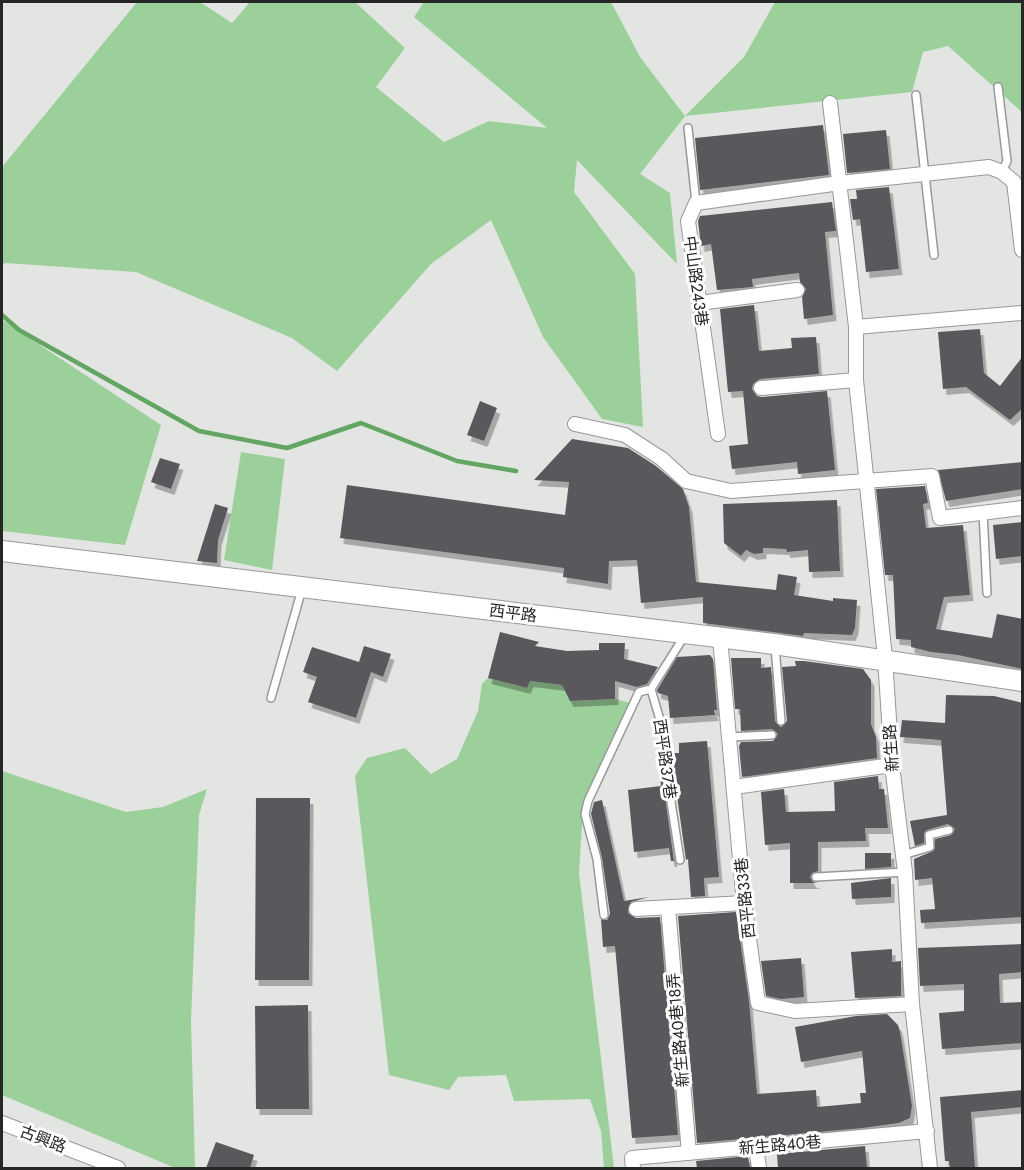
<svg xmlns="http://www.w3.org/2000/svg" width="1024" height="1170" font-family="Jost,'Noto Sans TC',sans-serif">
	<style>
		.green { fill: #9cd09a }
		.lines { fill: none; stroke-linecap: round; stroke-linejoin: round }
		.stream { stroke: #63a562; stroke-width: 4.5 }
		.building { fill: #5a585b; filter: url(#shadow) }
		.service-casing { stroke: #969996; stroke-width: 10 }
		.minor-casing { stroke: #969996; stroke-width: 16 }
		.secondary-casing { stroke: #969996; stroke-width: 22 }
		.service { stroke: #fff; stroke-width: 7 }
		.minor { stroke: #fff; stroke-width: 14 }
		.secondary { stroke: #fff; stroke-width: 20 }
		.labels { text-anchor: middle; dominant-baseline: central; stroke-width: 6; stroke-linejoin: round; paint-order: stroke }
		.street-label { font-size: 16px; fill: #252625; stroke: #fff }
	</style>
	<defs>
		<filter id="shadow"><feDropShadow dx="3.5" dy="6" stdDeviation="0" flood-color="#0004"/></filter>
	</defs>
	<rect width="100%" height="100%" fill="#e2e5e2"/>
	<!-- green -->
	<path class="green" d="M137 2H200L232 23 250 2H355L405 48 376 87 444 142 489 121 547 128 414 17 424 2H611L640 57 685 116 744 57 775 2H1022V112L948 46 923 52 912 92 685 116 640 174 670 193 677 264 577 160 574 192 635 274 643 427 602 419 543 337 491 220 431 264 337 371 292 338 136 272 5 263 2 265V167Z
		M2 320 161 425 125 545 2 531Z
		M241 452 285 459 272 570 224 560Z
		M488 678 527 688 530 681 562 685 570 701 615 699 638 705 596 779 582 824 579 873 614 1168H604L601 1131 590 1099 514 1101 506 1075 458 1077 449 1090 389 1075 355 776 367 758 405 748 431 774 457 759 478 711 482 684Z
		M2 771 126 812 163 807 207 789 199 815 191 1022 195 1168H175L2 1095Z"/>
	<g class="lines">
		<!-- stream -->
		<path class="stream" d="M2 315 19 330 199 431 287 448 361 423 457 461 516 471"/>
	</g>
	<!-- building -->
	<path class="building" d="M823 125 829 175 700 190 695 138Z
		M886 130 890 169 847 173 843 134Z
		M889 187 899 269 866 272 860 219 853 220 850 199H857L856 190Z
		M832 202 836 231 825 232 833 315 804 319 802 297 806 289 800 282 799 273 752 279 753 287 717 290 711 244 701 246 698 221 700 216Z
		M754 305 759 351 792 348 791 338 816 337 819 374 760 379 753 384 752 389 757 396 762 397 827 391 835 470 798 474 797 462 732 469 729 446 748 444 743 391 728 392 720 309Z
		M980 329 984 373 1000 386 1023 356V408L1010 420 966 387 943 389 938 332Z
		M480 401 497 408 484 441 467 435Z
		M572 439 628 448 656 466 683 489 689 507 696 582 776 590 778 574 797 577 794 595 833 601V598L857 600 855 628 852 635 804 633 803 636 703 623V597L641 603 637 560 609 561 608 584 563 577 564 568 340 538 347 485 565 515 569 482 534 480Z
		M160 458 180 464 171 489 151 482Z
		M1023 462V489L946 501 938 470Z
		M925 486 928 503 923 504 926 528 963 525 970 595 944 597 936 629 992 638 997 614 1023 619V669L958 655 931 652 911 647V640L896 639 893 575H885L876 489Z
		M837 500 840 571 809 572 808 550 787 552 786 549 763 548V553L754 554 746 550 741 556 724 543 723 504Z
		M215 504 228 508 218 540 217 563 197 561Z
		M1023 522V556L996 559 993 525Z
		M500 632 539 642 535 646 567 651 599 650V643H625L624 659 658 667 647 684 637 687 615 681V699L570 701 562 685 530 681 527 688 488 678Z
		M364 646 391 654 383 677 371 672 356 718 308 702 317 677 303 672 312 647 359 662Z
		M710 655 713 659 717 710H714L715 715 670 718 668 696 658 693 657 690 677 657Z
		M731 658H761V668L771 667 775 721 781 727 787 721 782 667 796 666 795 661H804L863 669 871 680V724L876 737 877 758 742 777 739 746 741 742 773 741 778 734 772 729 741 731 740 709H735Z
		M946 695 994 696 1023 703V917L921 923 920 910 935 909 932 878 915 880 914 859 933 851 935 839 951 835 955 829 948 824 927 830 924 833V843L915 846 910 821 947 815 941 740 900 737 902 720 945 723Z
		M707 741 719 877 704 878 705 896 691 897 688 859 686 860 671 753H679V743Z
		M658 754H659L674 861H671L669 848 634 852 628 790 661 786Z
		M878 776 879 789H884L888 828H865L866 841 818 842V871L812 873 810 877 813 882 818 883H790V843L765 845 761 792 784 789 786 812 835 811 834 782Z
		M256 798H310L309 980H255Z
		M602 800 624 901 649 897 631 902 628 913 636 918 660 917 678 1135 632 1138 615 946 603 947 601 919 607 920 610 914 602 858 591 814 594 802Z
		M865 853H891V867L865 869Z
		M891 878V897L852 899 851 883Z
		M736 912 749 1001 757 1094 816 1090 817 1107 861 1103 860 1093H866L862 1051 801 1062 795 1027 856 1016 887 1014 898 1025 900 1032 912 1106 910 1118 899 1123 863 1128 697 1143 678 916Z
		M1023 944V972L999 974 1000 1003 1023 1002V1043L942 1049 939 1013 964 1011V984L920 986 918 948Z
		M892 949V962L901 961V996L855 998 851 952Z
		M801 958 804 997 781 999 766 996 761 961Z
		M308 1005 309 1109H256L255 1006Z
		M1023 1090V1107L971 1112 975 1168H950L949 1161H945L940 1097Z
		M216 1142 254 1155 250 1168H206Z
		M865 1146 867 1168H778L777 1154Z
		M748 1156 750 1168H697L696 1161Z"/>
	<g class="lines">
		<defs>
			<path id="service" d="M998 87 1007 161 1002 172
				M916 95 934 255
				M688 128 696 203
				M983 512 987 593
				M775 646 781 721
				M271 698 302 589
				M729 737 772 735
				M903 855 930 847 929 835 949 830
				M680 860 667 776 663 730 651 689 685 635
				M816 877 905 872
				M604 915 597 859 585 814 588 801 639 692 651 689"/>
			<path id="minor" d="M830 103 856 327V380L885 658 892 765 905 872 912 1004 930 1168
				M699 303 797 290
				M856 327 1022 313
				M761 388 856 380
				M575 424 625 435 662 459 686 481 731 491 932 476 940 518 1022 508
				M718 434 688 221 696 203 840 183 989 167 1002 172 1014 182 1022 250
				M720 638 744 903 758 1003 795 1011 912 1004
				M734 787 892 765
				M668 907 689 1153
				M636 909 744 903
				M2 1123 118 1168
				M756 1147 759 1168
				M633 1168 632 1158 927 1131"/>
			<path id="secondary" d="M2 551 774 644 1022 681"/>
		</defs>
		<!-- service casing -->
		<use href="#service" class="service-casing"/>
		<!-- minor casing -->
		<use href="#minor" class="minor-casing"/>
		<!-- secondary casing -->
		<use href="#secondary" class="secondary-casing"/>
		<!-- service -->
		<use href="#service" class="service"/>
		<!-- minor -->
		<use href="#minor" class="minor"/>
		<!-- secondary -->
		<use href="#secondary" class="secondary"/>
	</g>
	<g class="labels">
		<!-- street labels -->
		<g class="street-label">
			<text transform="translate(696 281) rotate(82)">中山路243巷</text>
			<text transform="translate(513 613) rotate(7)">西平路</text>
			<text transform="translate(891 748) rotate(-94)">新生路</text>
			<text transform="translate(665 759) rotate(82)">西平路37巷</text>
			<text transform="translate(745 898) rotate(-96)">西平路33巷</text>
			<text transform="translate(678 1030) rotate(-95)">新生路40巷18弄</text>
			<text transform="translate(43 1139) rotate(21)">古興路</text>
			<text transform="translate(780 1145) rotate(-5)">新生路40巷</text>
		</g>
	</g>
	<!-- border -->
	<rect width="1024" height="1170" fill="none" stroke="#252625" stroke-width="6"/>
</svg>
